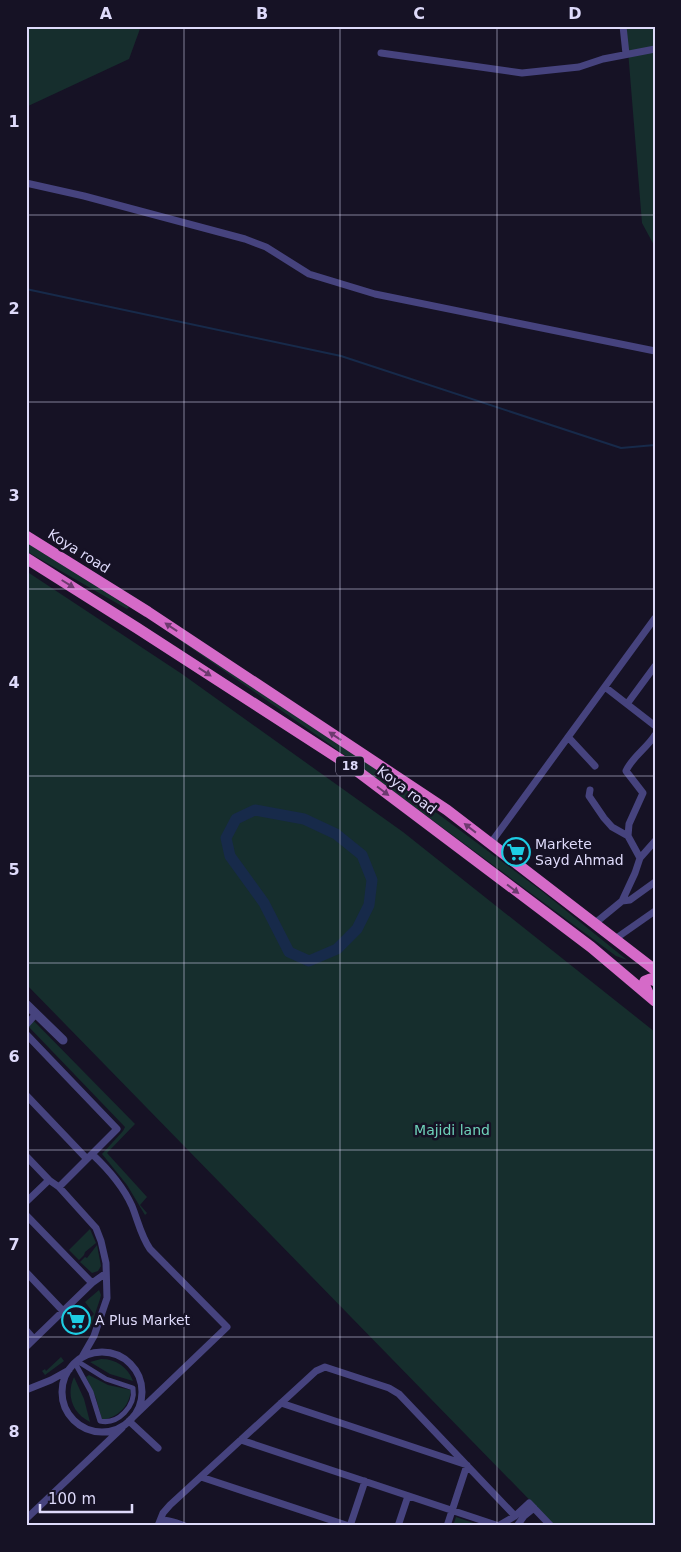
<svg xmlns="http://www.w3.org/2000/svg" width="681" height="1552" font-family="'DejaVu Sans',sans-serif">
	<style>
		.green { fill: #162e2d }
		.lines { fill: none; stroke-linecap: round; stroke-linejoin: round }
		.stream { stroke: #172a4a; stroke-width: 2 }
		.river { stroke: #172a4a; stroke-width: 11 }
		.pedestrian { stroke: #46437e; stroke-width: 5 }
		.minor { stroke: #46437e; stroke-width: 7 }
		.tertiary { stroke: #46437e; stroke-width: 9 }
		.trunk { stroke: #d56ac8; stroke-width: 11 }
		.oneway { fill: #6c3a6e }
		.grid { fill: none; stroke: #dedafa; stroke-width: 1; stroke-opacity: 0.55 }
		.labels { text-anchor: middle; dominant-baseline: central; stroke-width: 5; stroke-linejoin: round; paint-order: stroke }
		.shield { fill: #161225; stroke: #a29eba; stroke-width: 1 }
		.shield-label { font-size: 12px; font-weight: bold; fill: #dedafa }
		.street-label { font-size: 14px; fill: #dedafa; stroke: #161225 }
		.poi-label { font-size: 14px; fill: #dedafa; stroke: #161225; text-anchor: start }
		.park-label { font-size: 14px; fill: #6fd2ba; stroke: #161225 }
		.neatline { fill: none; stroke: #dedafa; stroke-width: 2 }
		.grid-label { font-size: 16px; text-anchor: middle; font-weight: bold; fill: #dedafa }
	</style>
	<rect width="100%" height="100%" fill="#161225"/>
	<!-- green -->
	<path class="green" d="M26 26H141L129 59 26 107Z
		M626 26H655V247L642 223Z
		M26 542 129 607 127 609 26 551Z
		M26 571 182 674 403 832 655 1032V1526H555L26 984Z
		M161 627 243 674 320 726 543 892 627 960 616 956 328 743Z
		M26 1013 135 1124 107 1153 147 1197 140 1205 147 1213 145 1215 127 1185 102 1154 123 1131 125 1127 26 1024Z
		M90 1229 96 1243 85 1252 84 1255 79 1260 69 1250Z
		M97 1245 101 1266 98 1271 92 1273 80 1262 85 1257 87 1258Z
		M99 1290 101 1295 100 1299 90 1329 88 1327 90 1322 88 1320 94 1314 85 1302Z
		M61 1357 64 1361 45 1375 42 1371 45 1369 46 1371Z
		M101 1359C116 1359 128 1367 133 1381L110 1374 90 1362Z
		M89 1375 108 1385 131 1390C129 1407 118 1417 102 1420L96 1398 86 1377Z
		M74 1377 84 1399 90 1422C72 1413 66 1395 74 1377Z
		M456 1517 482 1526H453Z"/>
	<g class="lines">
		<!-- stream -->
		<path class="stream" d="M26 289 341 356 621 448 655 445"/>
		<!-- river -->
		<path class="river" d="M255 810 304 819 336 834 362 855 372 880 369 905 357 929 337 949 309 961 289 952 264 903 230 856 226 838 236 819Z"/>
		<!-- pedestrian -->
		<path class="pedestrian" d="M75 1363 91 1392 100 1421C118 1425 136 1406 133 1388L106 1379 77 1361"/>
		<!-- minor -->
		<path class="minor" d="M623 26 626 54
			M381 53 522 73 579 67 603 59 655 49
			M26 183 84 196 245 239 266 247 309 274 375 294 655 351
			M605 687 654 725
			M627 704 655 666
			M568 737 595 766
			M590 790 589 796 604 818 612 827 628 836 640 858
			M628 836 629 824 643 793 626 771C632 757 647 748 655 735
			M490 844 655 618
			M622 901 635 873 640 858 655 841
			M594 924 622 901 630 900 655 882
			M615 939 655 911
			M26 1025 36 1014
			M26 1034 117 1129 59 1187
			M26 1095 87 1159
			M92 1154C108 1169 123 1186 132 1206 138 1221 141 1236 150 1249L227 1327 131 1419
			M26 1156 49 1180 59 1187 96 1228 101 1241 106 1263 107 1298 94 1336 82 1357
			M26 1202 49 1180
			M26 1215 92 1283
			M26 1272 63 1311
			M26 1330 34 1339
			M26 1347 92 1283 106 1273
			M62 1392a40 40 0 1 1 80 0a40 40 0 1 1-80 0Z
			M26 1390 51 1380 69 1370
			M281 1403 467 1465 447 1526
			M129 1421 158 1448
			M241 1440 499 1526
			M201 1477 349 1526
			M26 1519 122 1428
			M159 1523 163 1513 170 1505 316 1371 325 1367 389 1388 399 1394 515 1516
			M158 1525C164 1516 176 1523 185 1526
			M350 1526 365 1481
			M398 1526 408 1496
			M498 1526 515 1516 529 1503 551 1526
			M517 1526 524 1516 534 1508"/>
		<!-- tertiary -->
		<path class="tertiary" d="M26 1004 63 1040"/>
		<!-- trunk -->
		<path class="trunk" d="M26 536 148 612 447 810 655 970
			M26 558 137 628 352 767 591 947 655 1001
			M649 995 644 984 645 981 650 979 655 981"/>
	</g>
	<!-- one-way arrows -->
	<defs><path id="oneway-solid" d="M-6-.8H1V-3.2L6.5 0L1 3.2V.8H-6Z" transform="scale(1.25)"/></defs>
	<g class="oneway">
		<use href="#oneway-solid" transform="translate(68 584) rotate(32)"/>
		<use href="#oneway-solid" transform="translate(171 627) rotate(-146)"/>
		<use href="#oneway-solid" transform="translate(205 672) rotate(33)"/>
		<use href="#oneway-solid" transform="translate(335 736) rotate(-146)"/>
		<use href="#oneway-solid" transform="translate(383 791) rotate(37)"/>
		<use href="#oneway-solid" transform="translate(470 828) rotate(-142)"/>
		<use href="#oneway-solid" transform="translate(513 889) rotate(37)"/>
	</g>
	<!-- grid -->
	<path class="grid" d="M184 26V1526M340 26V1526M497 26V1526M26 215H655M26 402H655M26 589H655M26 776H655M26 963H655M26 1150H655M26 1337H655"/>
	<!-- icons -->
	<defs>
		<symbol id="supermarket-ring" viewBox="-11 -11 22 22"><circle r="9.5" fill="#161225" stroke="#1ecce3" stroke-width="1.5"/><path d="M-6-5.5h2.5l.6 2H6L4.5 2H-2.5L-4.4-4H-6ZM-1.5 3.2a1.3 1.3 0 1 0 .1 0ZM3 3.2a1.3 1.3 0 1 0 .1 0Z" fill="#1ecce3"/></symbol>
	</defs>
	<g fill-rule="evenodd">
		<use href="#supermarket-ring" x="500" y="836" width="32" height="32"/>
		<use href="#supermarket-ring" x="60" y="1304" width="32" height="32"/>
	</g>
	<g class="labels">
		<!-- shield labels -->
		<rect class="shield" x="336" y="756.5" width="28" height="19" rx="4"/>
		<g class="shield-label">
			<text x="350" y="766">18</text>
		</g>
		<!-- street labels -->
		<g class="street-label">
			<text transform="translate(79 551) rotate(32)">Koya road</text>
			<text transform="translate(407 790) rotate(37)">Koya road</text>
		</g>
		<!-- poi labels -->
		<g class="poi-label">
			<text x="535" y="844">Markete<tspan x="535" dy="16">Sayd Ahmad</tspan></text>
			<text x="95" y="1320">A Plus Market</text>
		</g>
		<!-- park labels -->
		<g class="park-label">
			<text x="452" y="1130">Majidi land</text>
		</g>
	</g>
	<!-- border -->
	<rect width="681" height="1552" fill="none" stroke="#161225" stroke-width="55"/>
	<!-- scale -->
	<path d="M40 1504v8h92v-8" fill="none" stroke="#dedafa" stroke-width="2.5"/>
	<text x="48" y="1504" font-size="15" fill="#dedafa" stroke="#161225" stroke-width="4" paint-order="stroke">100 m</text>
	<rect x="28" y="28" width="626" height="1496" class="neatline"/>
	<g class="grid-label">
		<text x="106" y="19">A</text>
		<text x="262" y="19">B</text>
		<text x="419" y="19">C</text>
		<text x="575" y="19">D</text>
		<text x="14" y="127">1</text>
		<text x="14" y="314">2</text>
		<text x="14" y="501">3</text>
		<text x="14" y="688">4</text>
		<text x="14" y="875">5</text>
		<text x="14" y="1062">6</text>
		<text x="14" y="1250">7</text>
		<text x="14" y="1437">8</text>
	</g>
</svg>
